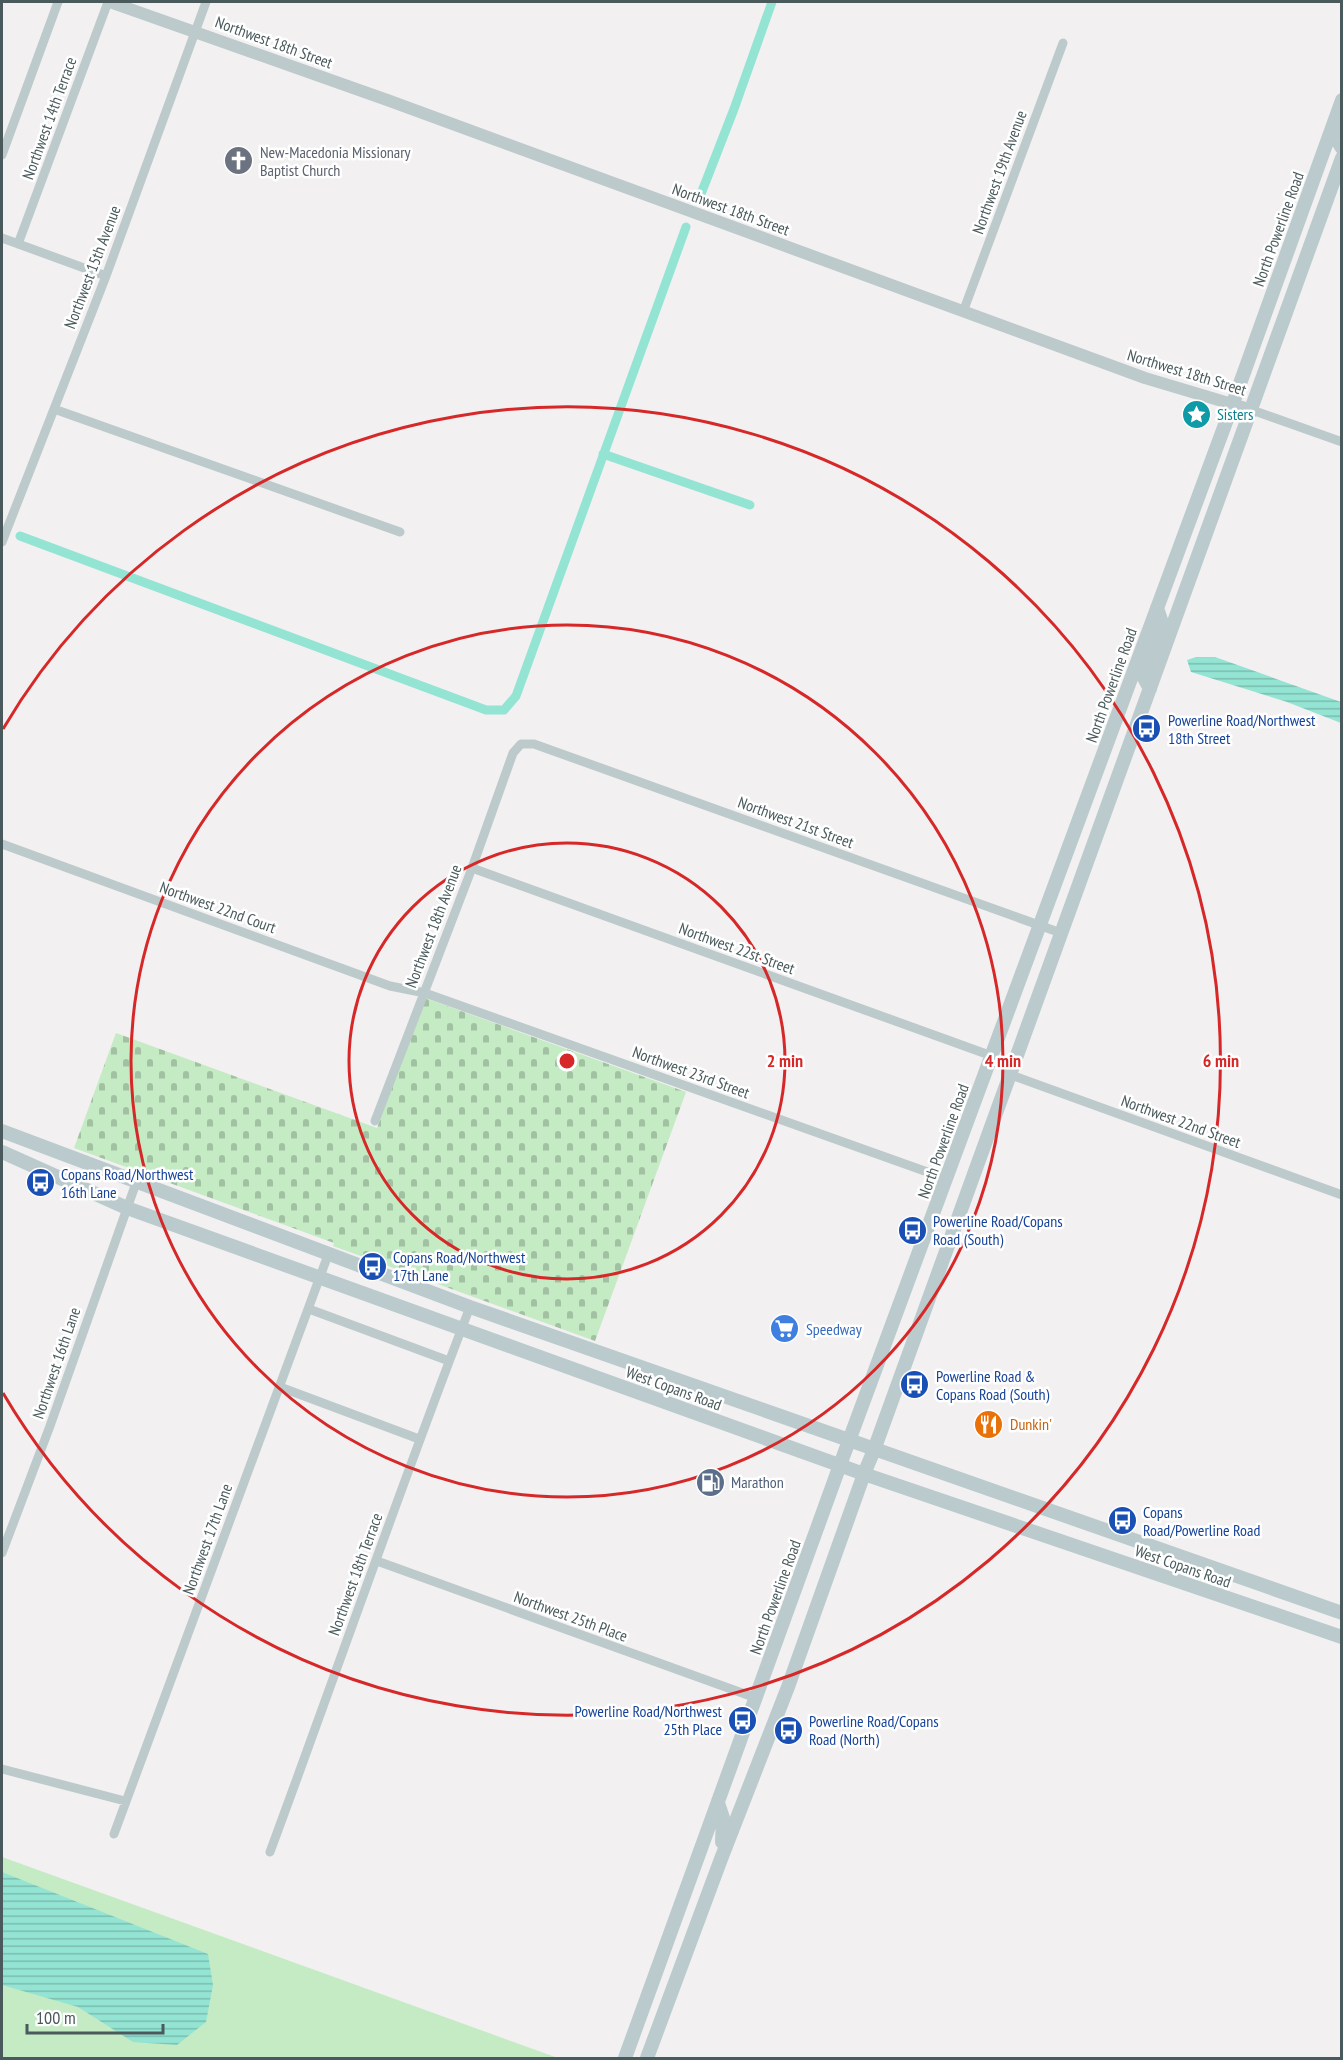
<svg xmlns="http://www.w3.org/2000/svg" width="1343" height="2060" font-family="'PT Sans Narrow',sans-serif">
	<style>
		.green { fill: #c4ebc3 }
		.cemetery { fill: url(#cemetery-stones) }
		.water { fill: url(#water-rules) }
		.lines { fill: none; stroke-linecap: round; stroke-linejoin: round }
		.canal { stroke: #94e4d4; stroke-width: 9 }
		.minor { stroke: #bdcacb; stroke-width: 9 }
		.tertiary { stroke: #bdcacb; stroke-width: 12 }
		.secondary { stroke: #bbcbcd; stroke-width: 14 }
		.ring { fill: none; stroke: #d62828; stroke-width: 3 }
		.labels { text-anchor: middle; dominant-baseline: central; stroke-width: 5; stroke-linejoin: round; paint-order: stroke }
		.street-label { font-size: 16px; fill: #4a5a5c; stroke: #fff }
		.worship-label { font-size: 16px; fill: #5b616d; stroke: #fff; text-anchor: start }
		.culture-label { font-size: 16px; fill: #0d838f; stroke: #fff; text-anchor: start }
		.transit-label { font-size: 16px; fill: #164399; stroke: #fff; text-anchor: start }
		.shop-label { font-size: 16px; fill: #366cbe; stroke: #fff; text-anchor: start }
		.food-label { font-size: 16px; fill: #c56008; stroke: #fff; text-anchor: start }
		.service-label { font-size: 16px; fill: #4e5e75; stroke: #fff; text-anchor: start }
		.centre { fill: #d62828; stroke: #fff; stroke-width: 3 }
		.ring-label { font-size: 18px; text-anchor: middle; font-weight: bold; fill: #d62828; stroke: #fff; stroke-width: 5; stroke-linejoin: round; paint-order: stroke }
	</style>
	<defs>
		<pattern id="cemetery-stones" width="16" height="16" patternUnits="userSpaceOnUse" patternTransform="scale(1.5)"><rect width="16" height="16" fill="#c4ebc3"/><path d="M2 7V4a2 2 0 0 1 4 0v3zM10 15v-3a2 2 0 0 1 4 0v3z" fill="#a1c1a2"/></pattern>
		<pattern id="water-rules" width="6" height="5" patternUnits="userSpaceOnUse" patternTransform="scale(1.5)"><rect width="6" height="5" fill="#94e4d4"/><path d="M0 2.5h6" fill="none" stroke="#7bbcaf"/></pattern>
	</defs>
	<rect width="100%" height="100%" fill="#f2f0f1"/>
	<!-- green -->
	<path class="green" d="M2 1857 558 2058H2Z"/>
	<!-- cemetery -->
	<path class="cemetery" d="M425 998 686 1092 595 1341 333 1246 334 1243 74 1148 116 1033 377 1128Z"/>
	<!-- water -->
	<path class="water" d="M1196 657H1215L1341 702V723L1287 702 1191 672 1187 660Z
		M2 1872 208 1954 213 1985 206 2022 177 2045 133 2042 78 2007 2 1985Z"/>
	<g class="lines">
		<!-- canal -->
		<path class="canal" d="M699 199 734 109 772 2
			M603 454 750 505
			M20 536 486 710H504L516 696 686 227"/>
		<!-- minor -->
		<path class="minor" d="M2 155 58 2
			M2 238 106 276
			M18 244 108 2
			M963 312 1063 43
			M54 409 400 532
			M1252 410 1342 442
			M2 542 106 276 206 2
			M2 844 390 986 425 993 947 1179
			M472 868 992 1056
			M1011 1075 1342 1195
			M375 1121 472 868 513 753 521 744H534L1061 933
			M309 1309 449 1361
			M280 1387 419 1439
			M2 1553 50 1426 136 1183
			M377 1561 756 1698
			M2 1769 125 1801
			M114 1834 328 1255
			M270 1852C337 1671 400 1488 470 1307"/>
		<!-- tertiary -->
		<path class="tertiary" d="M110 2 390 101 1145 378 1252 410"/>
		<!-- secondary -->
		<path class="secondary" d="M1336 124 1337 140 1342 148
			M1150 689 1144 678V672L1162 623 1157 608
			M2 1131 470 1307 1342 1613
			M2 1152 127 1208 864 1474 1342 1637
			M718 1803 723 1818 722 1842
			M625 2058 840 1465 1233 403 1342 100
			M647 2058 721 1859 788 1687 864 1474 874 1450 1342 158"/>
	</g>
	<!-- distance rings -->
	<g class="ring">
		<circle cx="567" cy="1061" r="218"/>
		<circle cx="567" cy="1061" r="436"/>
		<path d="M3 729A654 654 0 1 1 3 1393"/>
	</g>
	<!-- icons -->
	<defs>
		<symbol id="church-disc" viewBox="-11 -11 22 22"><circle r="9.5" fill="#6b7280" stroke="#fff"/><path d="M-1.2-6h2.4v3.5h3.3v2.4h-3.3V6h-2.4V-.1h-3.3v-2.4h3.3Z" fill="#fff"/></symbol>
		<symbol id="sight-disc" viewBox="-11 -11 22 22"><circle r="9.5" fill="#0f9aa8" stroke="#fff"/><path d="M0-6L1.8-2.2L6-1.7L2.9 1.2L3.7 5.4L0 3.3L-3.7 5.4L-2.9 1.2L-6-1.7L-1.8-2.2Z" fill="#fff"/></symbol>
		<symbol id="bus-disc" viewBox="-11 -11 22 22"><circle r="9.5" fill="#1a4fb4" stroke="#fff"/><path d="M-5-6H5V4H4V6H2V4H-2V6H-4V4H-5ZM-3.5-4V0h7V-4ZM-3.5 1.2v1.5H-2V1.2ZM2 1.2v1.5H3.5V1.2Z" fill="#fff"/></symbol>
		<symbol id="supermarket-disc" viewBox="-11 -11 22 22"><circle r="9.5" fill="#3f7fe0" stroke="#fff"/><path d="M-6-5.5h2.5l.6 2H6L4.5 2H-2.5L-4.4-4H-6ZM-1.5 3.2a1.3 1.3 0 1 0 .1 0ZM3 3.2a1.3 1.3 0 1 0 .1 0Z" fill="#fff"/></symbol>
		<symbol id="restaurant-disc" viewBox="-11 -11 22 22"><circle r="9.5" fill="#e8710a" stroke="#fff"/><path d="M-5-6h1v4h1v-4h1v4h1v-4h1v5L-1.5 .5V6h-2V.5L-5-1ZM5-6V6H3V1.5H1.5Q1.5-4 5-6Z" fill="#fff"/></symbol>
		<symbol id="fuel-disc" viewBox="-11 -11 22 22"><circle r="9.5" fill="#5c6f8a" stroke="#fff"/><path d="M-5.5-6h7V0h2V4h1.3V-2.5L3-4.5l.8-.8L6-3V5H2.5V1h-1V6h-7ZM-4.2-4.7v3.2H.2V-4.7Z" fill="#fff"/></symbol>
	</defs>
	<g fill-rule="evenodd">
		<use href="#church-disc" x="222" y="144" width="33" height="33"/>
		<use href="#sight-disc" x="1180" y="398" width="33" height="33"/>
		<use href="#bus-disc" x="1130" y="712" width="33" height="33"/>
		<use href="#bus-disc" x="24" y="1166" width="33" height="33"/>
		<use href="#bus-disc" x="896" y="1214" width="33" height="33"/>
		<use href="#bus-disc" x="356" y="1250" width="33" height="33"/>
		<use href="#supermarket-disc" x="768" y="1312" width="33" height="33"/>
		<use href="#bus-disc" x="898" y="1368" width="33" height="33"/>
		<use href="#restaurant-disc" x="972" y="1408" width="33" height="33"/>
		<use href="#fuel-disc" x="694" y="1466" width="33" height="33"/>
		<use href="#bus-disc" x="1106" y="1504" width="33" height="33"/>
		<use href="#bus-disc" x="726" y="1704" width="33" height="33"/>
		<use href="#bus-disc" x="772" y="1714" width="33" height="33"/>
	</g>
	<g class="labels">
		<!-- street labels -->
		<g class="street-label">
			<text transform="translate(274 42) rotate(20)">Northwest 18th Street</text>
			<text transform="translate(49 118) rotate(-70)">Northwest 14th Terrace</text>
			<text transform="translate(999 172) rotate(-70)">Northwest 19th Avenue</text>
			<text transform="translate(731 209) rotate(20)">Northwest 18th Street</text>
			<text transform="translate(1278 229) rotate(-70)">North Powerline Road</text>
			<text transform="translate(92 267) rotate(-69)">Northwest 15th Avenue</text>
			<text transform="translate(1187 372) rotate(17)">Northwest 18th Street</text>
			<text transform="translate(1111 685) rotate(-70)">North Powerline Road</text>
			<text transform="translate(796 822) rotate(20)">Northwest 21st Street</text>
			<text transform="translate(218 907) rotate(20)">Northwest 22nd Court</text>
			<text transform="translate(433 926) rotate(-69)">Northwest 18th Avenue</text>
			<text transform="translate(737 948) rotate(20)">Northwest 22st Street</text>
			<text transform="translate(691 1072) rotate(20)">Northwest 23rd Street</text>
			<text transform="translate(1181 1121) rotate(20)">Northwest 22nd Street</text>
			<text transform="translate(943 1141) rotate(-70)">North Powerline Road</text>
			<text transform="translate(56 1363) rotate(-71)">Northwest 16th Lane</text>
			<text transform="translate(674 1388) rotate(20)">West Copans Road</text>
			<text transform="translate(207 1539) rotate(-70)">Northwest 17th Lane</text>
			<text transform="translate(1183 1566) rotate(19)">West Copans Road</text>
			<text transform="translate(355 1574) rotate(-70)">Northwest 18th Terrace</text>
			<text transform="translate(775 1597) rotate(-70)">North Powerline Road</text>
			<text transform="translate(571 1616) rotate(20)">Northwest 25th Place</text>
		</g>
		<!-- worship labels -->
		<g class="worship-label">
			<text x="260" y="152">New-Macedonia Missionary<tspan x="260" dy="18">Baptist Church</tspan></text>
		</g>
		<!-- culture labels -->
		<g class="culture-label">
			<text x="1217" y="414">Sisters</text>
		</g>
		<!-- transit labels -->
		<g class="transit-label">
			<text x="1168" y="720">Powerline Road/Northwest<tspan x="1168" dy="18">18th Street</tspan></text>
			<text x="61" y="1174">Copans Road/Northwest<tspan x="61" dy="18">16th Lane</tspan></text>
			<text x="933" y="1221">Powerline Road/Copans<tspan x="933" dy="18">Road (South)</tspan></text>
			<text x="393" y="1257">Copans Road/Northwest<tspan x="393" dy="18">17th Lane</tspan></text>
			<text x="936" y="1376">Powerline Road &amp;<tspan x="936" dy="18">Copans Road (South)</tspan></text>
			<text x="1143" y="1512">Copans<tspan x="1143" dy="18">Road/Powerline Road</tspan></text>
			<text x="722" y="1711" text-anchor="end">Powerline Road/Northwest<tspan x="722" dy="18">25th Place</tspan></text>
			<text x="809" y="1721">Powerline Road/Copans<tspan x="809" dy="18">Road (North)</tspan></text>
		</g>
		<!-- shop labels -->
		<g class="shop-label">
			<text x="806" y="1329">Speedway</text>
		</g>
		<!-- food labels -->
		<g class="food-label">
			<text x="1010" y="1424">Dunkin'</text>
		</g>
		<!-- service labels -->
		<g class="service-label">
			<text x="731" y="1482">Marathon</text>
		</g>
	</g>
	<circle cx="567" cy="1061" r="9" class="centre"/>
	<g class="ring-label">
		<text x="785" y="1067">2 min</text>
		<text x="1003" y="1067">4 min</text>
		<text x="1221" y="1067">6 min</text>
	</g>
	<!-- border -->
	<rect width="1343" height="2060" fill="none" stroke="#4a5a5c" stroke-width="6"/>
	<!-- scale -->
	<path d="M27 2024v9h136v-9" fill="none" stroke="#4a5a5c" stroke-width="3"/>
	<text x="36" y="2024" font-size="18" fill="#4a5a5c" stroke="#ffffff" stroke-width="4.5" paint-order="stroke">100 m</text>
</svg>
